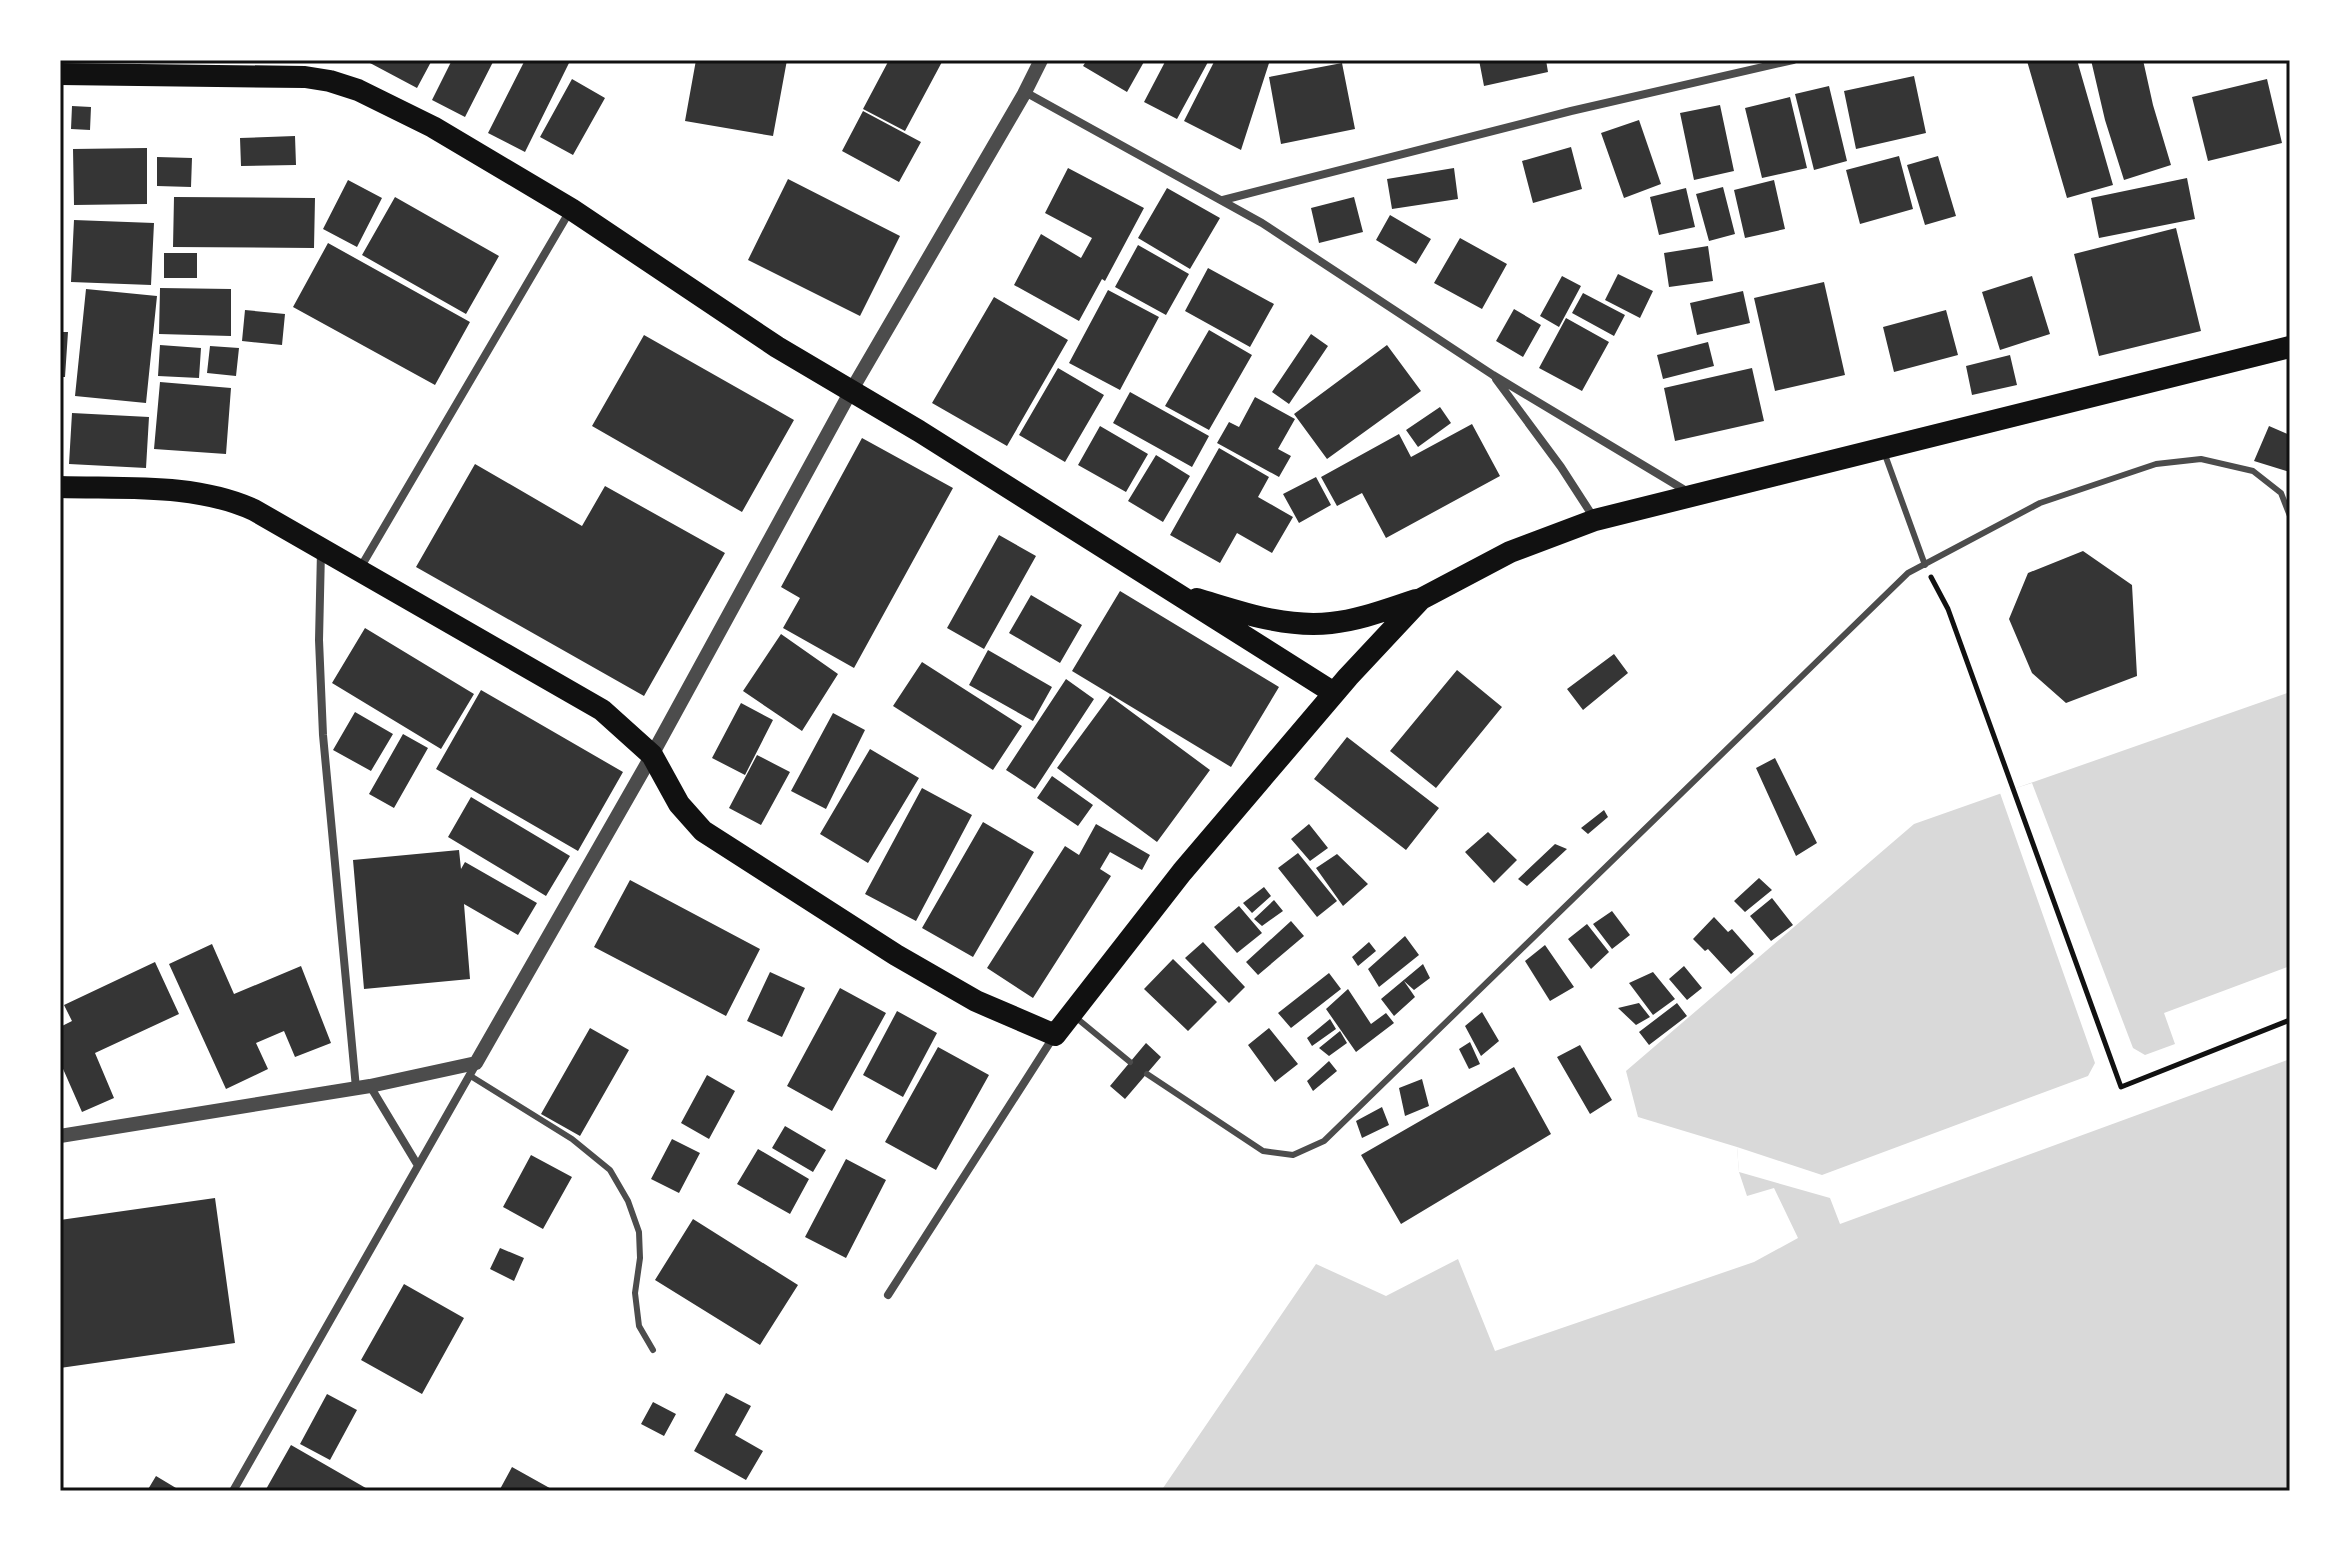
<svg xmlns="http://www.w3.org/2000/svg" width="2350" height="1551" font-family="Figtree,sans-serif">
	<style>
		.water { fill: #d9d9d9 }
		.pier { fill: #fff }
		.building { fill: #353535 }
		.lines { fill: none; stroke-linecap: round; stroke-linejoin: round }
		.path { stroke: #111; stroke-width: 5 }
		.service { stroke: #4c4c4c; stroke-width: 6 }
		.minor { stroke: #4c4c4c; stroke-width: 8 }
		.tertiary { stroke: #4c4c4c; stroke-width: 14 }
		.trunk { stroke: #111; stroke-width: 22 }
		.neatline { fill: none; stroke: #111; stroke-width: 3 }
	</style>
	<rect width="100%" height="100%" fill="#fff"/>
	<!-- water -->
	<path class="water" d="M2290 692V1491H1161L1316 1264 1386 1296 1458 1259 1495 1351 1754 1262 1798 1238 1774 1188 1747 1196 1739 1172 1737 1147 1638 1117 1626 1071 1914 824Z"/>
	<!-- pier -->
	<path class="pier" d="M2032 783 2133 1048 2145 1055 2175 1044 2164 1013 2290 966V1059L1840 1224 1830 1198 1739 1172 1737 1147 1822 1175 2088 1076 2095 1063 2000 793Z"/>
	<!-- building -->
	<path class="building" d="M372 60H432L417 88 370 63Z
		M452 60H494L465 117 432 100Z
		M525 60H564L569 63 525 152 488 133Z
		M696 60H787L773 136 685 121Z
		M889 60H943L905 131 863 109Z
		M1087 60H1145L1127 92 1083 66Z
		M1166 60 1208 62 1177 119 1144 102Z
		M1215 60H1270L1241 150 1184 121Z
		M1479 60H1546L1548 72 1484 86Z
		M2031 60H2077L2113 185 2067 198 2027 61Z
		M2091 60H2143L2153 105 2171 165 2124 180 2105 120Z
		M1342 63 1355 129 1281 144 1269 77Z
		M1914 76 1926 133 1856 149 1844 91Z
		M572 79 605 98 573 155 540 137Z
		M2267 79 2282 143 2208 161 2192 97Z
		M1829 86 1847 161 1814 170 1795 94Z
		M1790 97 1807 168 1762 178 1745 108Z
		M1720 105 1734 171 1694 180 1680 113Z
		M72 106 91 107 90 130 71 129Z
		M863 111 921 142 899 182 842 151Z
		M1639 120 1661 184 1624 198 1601 133Z
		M295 136 296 165 241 166 240 138Z
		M1571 147 1582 189 1533 203 1522 161Z
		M147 148V204L74 205 73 149Z
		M1899 156 1913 209 1860 224 1846 170Z
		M1938 156 1956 216 1925 225 1907 165Z
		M157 157 192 158 191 187 157 186Z
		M1068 168 1144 208 1105 281 1102 279 1079 321 1014 285 1041 234 1081 258 1092 238 1045 213Z
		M1454 168 1458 199 1392 209 1387 179Z
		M2187 178 2195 219 2099 238 2091 198Z
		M788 179 900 236 860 316 748 260Z
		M348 180 382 198 357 247 323 229Z
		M1774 180 1785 229 1745 238 1734 190Z
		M1723 187 1735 234 1709 241 1696 194Z
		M1167 188 1220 218 1190 269 1138 238Z
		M1686 188 1695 227 1659 235 1650 197Z
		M174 197 315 198 314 248 173 247Z
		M395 197 499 256 466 314 362 255Z
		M1354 197 1363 232 1319 243 1311 208Z
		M1390 215 1431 239 1416 264 1376 240Z
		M74 220 154 223 151 285 71 282Z
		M2176 228 2201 331 2099 356 2074 254Z
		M1460 238 1507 264 1482 309 1434 283Z
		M328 243 470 322 435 385 293 307Z
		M1138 245 1189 274 1166 315 1115 287Z
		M1708 246 1713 281 1669 287 1664 253Z
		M164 253H197V278H164Z
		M1208 268 1274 304 1250 347 1185 311Z
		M1618 274 1653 291 1640 318 1605 300Z
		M1562 276 1581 286 1559 327 1540 316Z
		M2032 276 2050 334 2000 350 1982 292Z
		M1824 282 1845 375 1775 391 1754 298Z
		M160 288 231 289V336L159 334Z
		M86 289 157 296 146 403 75 396Z
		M1108 290 1159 317 1120 390 1069 363Z
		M1743 291 1750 323 1697 335 1690 303Z
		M1583 293 1625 315 1614 336 1572 313Z
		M994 297 1068 340 1007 446 932 403Z
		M1514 309 1541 325 1523 357 1496 341Z
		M245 310 285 314 282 345 242 341Z
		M1946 310 1958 355 1894 372 1883 327Z
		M1566 318 1609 342 1582 391 1539 368Z
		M1209 330 1252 355 1209 430 1165 406Z
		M60 332H68L65 377H60Z
		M1311 334 1328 346 1289 404 1272 392Z
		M644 335 794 420 742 512 592 426Z
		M1708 342 1714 366 1663 379 1657 355Z
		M160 345 201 348 199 378 158 376Z
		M1387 345 1421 391 1327 459 1294 414Z
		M210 346 239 348 236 376 207 373Z
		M2010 355 2017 385 1972 395 1966 366Z
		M1058 368 1104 395 1065 462 1019 435Z
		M1752 368 1764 421 1675 441 1664 388Z
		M160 382 231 388 226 454 154 449Z
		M1130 392 1209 436 1192 467 1113 423Z
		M1255 397 1295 419 1278 449 1291 456 1279 477 1217 443 1229 422 1239 427Z
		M1440 407 1451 423 1418 447 1406 430Z
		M72 413 149 417 146 468 69 464Z
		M1472 424 1500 476 1386 538 1362 493 1337 506 1321 477 1399 434 1411 457Z
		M1100 426 1148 454 1126 492 1078 465Z
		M2269 426 2290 435V472L2254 461Z
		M862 438 953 488 854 668 783 628 800 598 781 587Z
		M1219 448 1269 477 1258 497 1293 517 1272 553 1237 533 1220 563 1170 535Z
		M1156 455 1190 476 1163 522 1128 501Z
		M475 464 582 526 605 486 725 553 644 696 416 567Z
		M1316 477 1331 505 1299 523 1283 494Z
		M999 535 1036 556 984 649 947 628Z
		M2083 551 2132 585 2137 676 2066 703 2032 673 2009 619 2028 573Z
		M1120 591 1279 687 1231 767 1072 671Z
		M1031 595 1082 625 1060 663 1009 633Z
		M365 628 474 694 441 749 332 683Z
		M781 634 838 674 802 731 743 691Z
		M988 650 1052 687 1033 721 969 685Z
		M1614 654 1628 673 1583 710 1567 689Z
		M922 662 1022 726 993 770 893 706Z
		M1457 670 1502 707 1436 788 1390 751Z
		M1066 679 1094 699 1035 789 1006 770Z
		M481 690 623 772 578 851 436 769Z
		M1110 696 1210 770 1157 842 1057 768Z
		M741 703 773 720 745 775 712 758Z
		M355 712 393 734 371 771 333 750Z
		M833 713 865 730 826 809 791 791Z
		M403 734 428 748 394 808 369 794Z
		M1347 737 1439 808 1406 850 1314 779Z
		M870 749 919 778 868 863 820 834Z
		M757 755 790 772 761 825 729 808Z
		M1775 758 1817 843 1796 856 1756 768Z
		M1052 776 1093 805 1078 826 1037 798Z
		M922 788 972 815 916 921 865 894Z
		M471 797 570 856 546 896 448 837Z
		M1604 810 1608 817 1588 834 1581 828Z
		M983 822 1034 852 973 957 922 928Z
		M1096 824 1150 855 1142 870 1110 852 1100 869 1111 876 1033 998 987 968 1065 846 1079 855Z
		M1309 824 1328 848 1310 861 1291 839Z
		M1488 832 1517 860 1494 883 1465 852Z
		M1555 844 1567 849 1527 886 1518 879Z
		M459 850 461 869 465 862 537 903 518 935 464 904 470 979 364 989 353 860Z
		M1298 853 1337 901 1317 917 1278 868Z
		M1337 854 1368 884 1343 906 1316 868Z
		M1759 878 1772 890 1745 912 1734 901Z
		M630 880 760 949 726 1016 594 947Z
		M1264 887 1271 896 1252 913 1243 903Z
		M1772 898 1793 925 1771 941 1750 916Z
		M1274 900 1283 911 1262 926 1254 919Z
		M1239 906 1262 933 1237 953 1214 927Z
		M1612 911 1630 935 1612 949 1593 924Z
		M1714 917 1728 932 1732 929 1754 954 1731 974 1708 949 1705 951 1693 939Z
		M1291 921 1304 936 1258 975 1246 962Z
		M1587 924 1609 952 1591 969 1568 939Z
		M1405 936 1419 955 1379 987 1368 969Z
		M1203 942 1245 987 1229 1003 1185 958Z
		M1369 942 1376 951 1358 966 1352 957Z
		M212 944 234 994 301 966 331 1043 295 1057 284 1031 256 1043 268 1069 226 1089 169 964Z
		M1545 945 1574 987 1550 1001 1525 961Z
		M1173 959 1217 1002 1188 1031 1144 989Z
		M155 962 179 1014 95 1053 114 1098 82 1112 60 1062V1027L72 1021 64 1005Z
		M1423 964 1430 978 1414 990 1404 981 1415 997 1394 1016 1381 999Z
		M1684 966 1702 988 1687 1000 1669 979Z
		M770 972 805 988 782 1037 747 1021Z
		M1653 972 1675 999 1653 1015 1629 983Z
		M1329 973 1341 989 1291 1028 1278 1013Z
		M840 988 886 1013 832 1111 787 1086Z
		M1348 989 1371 1024 1386 1013 1394 1023 1356 1052 1326 1009Z
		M1639 1003 1650 1017 1636 1025 1618 1008Z
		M1677 1003 1687 1016 1649 1045 1639 1032Z
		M897 1011 937 1033 903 1097 863 1075Z
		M1482 1012 1499 1041 1481 1056 1465 1026Z
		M1330 1019 1336 1029 1312 1046 1307 1038Z
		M590 1028 629 1050 580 1136 541 1114Z
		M1269 1028 1298 1064 1275 1082 1248 1045Z
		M1340 1031 1347 1043 1329 1056 1319 1048Z
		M1470 1042 1480 1064 1469 1069 1459 1049Z
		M1146 1043 1161 1057 1125 1099 1110 1086Z
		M1580 1045 1612 1100 1590 1114 1557 1057Z
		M938 1047 989 1075 936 1170 885 1142Z
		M1329 1061 1337 1071 1313 1091 1307 1081Z
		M1514 1067 1551 1134 1401 1224 1361 1155Z
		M707 1075 735 1091 709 1139 681 1123Z
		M1422 1079 1429 1106 1405 1116 1399 1088Z
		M1382 1107 1389 1125 1362 1138 1356 1121Z
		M785 1126 826 1150 813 1172 772 1148Z
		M672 1139 700 1153 679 1193 651 1179Z
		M758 1149 809 1179 790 1214 737 1184Z
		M531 1155 572 1177 543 1229 503 1207Z
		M846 1159 886 1180 846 1258 805 1237Z
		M215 1198 235 1343 60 1368V1220Z
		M693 1219 798 1285 760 1345 655 1280Z
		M500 1248 524 1258 514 1281 490 1269Z
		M404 1284 464 1318 422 1394 361 1360Z
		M726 1393 751 1406 735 1435 763 1451 746 1480 694 1451Z
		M327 1394 357 1410 330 1460 300 1444Z
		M653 1402 676 1414 664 1436 641 1424Z
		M291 1445 371 1491H265Z
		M512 1467 555 1491H499Z
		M156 1476 181 1491H147Z"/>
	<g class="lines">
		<!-- path -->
		<path class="path" d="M1931 577 1948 609 2121 1087 2290 1020"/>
		<!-- service -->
		<path class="service" d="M1884 452 1925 565
			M1074 1016 1130 1062
			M1147 1074 1263 1151 1293 1155 1324 1141 1908 573 2040 503 2156 464 2201 459 2253 471 2281 493 2290 516
			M469 1075 572 1139 610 1170 628 1201 639 1232 640 1258 635 1293 639 1326 653 1350"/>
		<!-- minor -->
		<path class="minor" d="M1025 92 1262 223 1493 375 1688 492
			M1223 200 1571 111 1793 60
			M1496 379 1561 467 1594 518
			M321 551 319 640 323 735 356 1088
			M359 570 571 209
			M370 1086 417 1164
			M888 1295 1054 1036
			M233 1491 476 1064"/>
		<!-- tertiary -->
		<path class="tertiary" d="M60 1136 370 1086 476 1063 652 755 851 391 1024 94 1041 60"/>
		<!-- trunk -->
		<path class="trunk" d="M60 74 305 77 330 81 358 90 433 127 571 209 777 347 919 431 1334 693
			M60 487C124 489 195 483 254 510L602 710 652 755 679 804 703 831 896 955 976 1001 1055 1035 1182 872 1348 677 1421 599 1510 552 1595 520 2290 347
			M1197 599C1241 612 1284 628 1331 623 1360 620 1388 609 1416 600"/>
	</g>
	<!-- border -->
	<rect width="2350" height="1551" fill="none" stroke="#ffffff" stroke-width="124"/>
	<rect x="62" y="62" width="2226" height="1427" class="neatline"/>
</svg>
